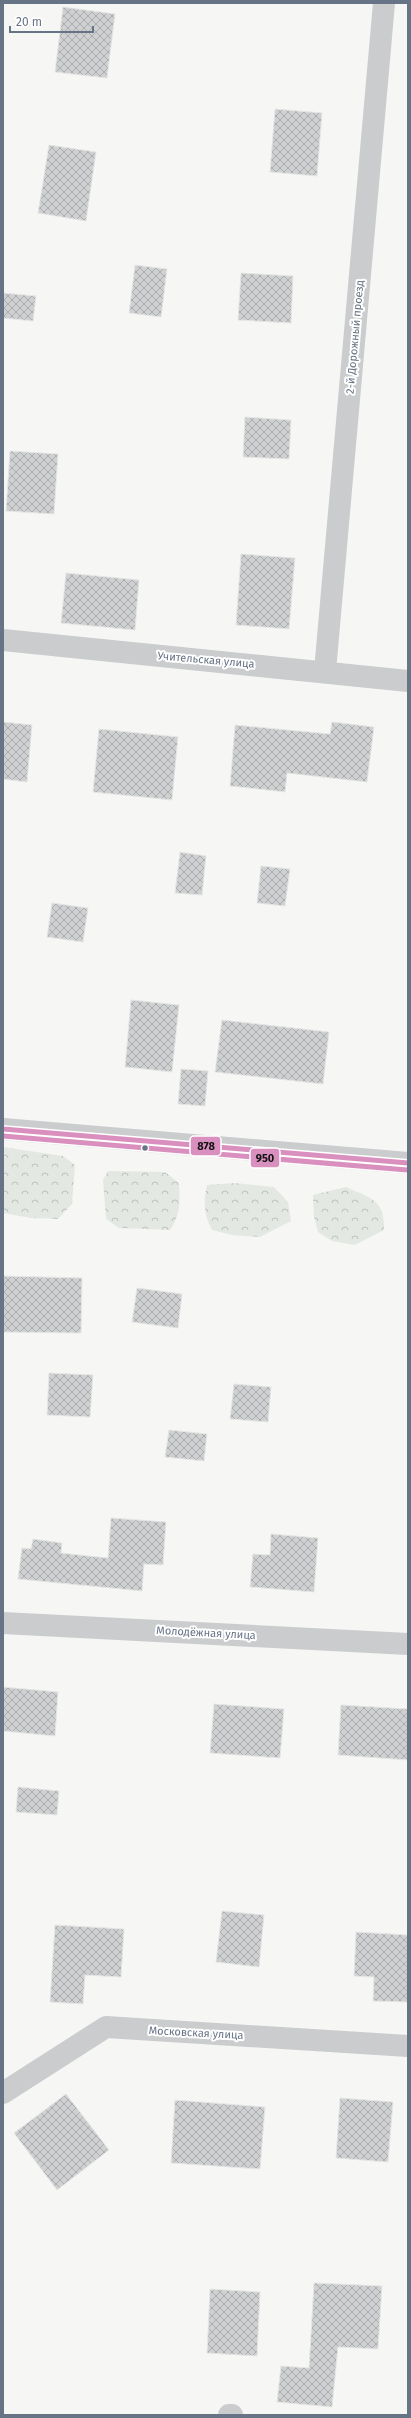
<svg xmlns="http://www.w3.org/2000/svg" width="411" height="2418" font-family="'Fira Sans',sans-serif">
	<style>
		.forest { fill: url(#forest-crowns) }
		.building { fill: url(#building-cross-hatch); stroke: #e6e6e5 }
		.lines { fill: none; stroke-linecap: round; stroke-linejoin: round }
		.minor { stroke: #cbcccd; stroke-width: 22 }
		.bus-1-casing { stroke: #fff; stroke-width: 8 }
		.bus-2-casing { stroke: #fff; stroke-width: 8 }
		.bus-1 { stroke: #d990bf; stroke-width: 5 }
		.bus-2 { stroke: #d990bf; stroke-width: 5 }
		.bus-dot { fill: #677485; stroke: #fff; stroke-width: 1.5 }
		.labels { text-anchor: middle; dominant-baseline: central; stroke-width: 4; stroke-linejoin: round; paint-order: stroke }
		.street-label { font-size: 11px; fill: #677485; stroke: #fff }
		.line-badge { stroke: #fff; stroke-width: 1.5 }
		.pale-badge-label { font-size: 11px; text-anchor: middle; font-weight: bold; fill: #111 }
	</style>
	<defs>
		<pattern id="forest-crowns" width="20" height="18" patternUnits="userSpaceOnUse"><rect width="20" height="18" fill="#e4e8e3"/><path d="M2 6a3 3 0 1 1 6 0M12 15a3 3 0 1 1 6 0" fill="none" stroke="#bdc1be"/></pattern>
		<pattern id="building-cross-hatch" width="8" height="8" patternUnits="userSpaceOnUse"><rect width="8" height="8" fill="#ced0d1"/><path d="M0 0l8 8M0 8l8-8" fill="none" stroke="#abadaf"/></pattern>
	</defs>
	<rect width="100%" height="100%" fill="#f6f6f5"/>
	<!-- forest -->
	<path class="forest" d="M3 1147 63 1156 75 1165 72 1204 58 1219 31 1218 3 1213Z
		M108 1171 165 1172 179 1183C180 1201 181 1214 170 1230L119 1228 106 1219 103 1180Z
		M235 1183 274 1187 288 1202 291 1221 260 1237 232 1235 212 1230C204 1215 203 1202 207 1185Z
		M346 1187C370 1198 385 1199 384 1230L355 1245 332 1241 318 1232 314 1217 313 1195Z"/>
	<!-- building -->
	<path class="building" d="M63 7 115 14 107 78 55 72Z
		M275 109 322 113 317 176 270 172Z
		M49 145 96 152 86 221 38 213Z
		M135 265 167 269 161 317 129 313Z
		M241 273 293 276 291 323 238 320Z
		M3 293 36 296 33 321 3 318Z
		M245 417 291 420 289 459 243 457Z
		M10 451 58 454 54 514 6 511Z
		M241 554 295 558 289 629 236 625Z
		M66 573 139 580 135 630 61 623Z
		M3 722 32 725 27 782 3 779Z
		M332 722 374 727 367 782 287 773 285 792 230 786 235 725 330 734Z
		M99 729 178 737 172 800 93 792Z
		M180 852 206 856 202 895 175 893Z
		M261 866 290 869 285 906 257 903Z
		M52 903 88 908 83 942 47 937Z
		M131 1000 179 1005 172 1072 125 1067Z
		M222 1020 329 1032 323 1084 215 1072Z
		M181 1069 208 1071 205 1106 178 1104Z
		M3 1276 82 1278 81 1333 3 1332Z
		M137 1288 182 1294 178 1328 132 1322Z
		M49 1373 93 1375 90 1417 47 1415Z
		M234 1384 271 1387 268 1422 230 1419Z
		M169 1430 207 1434 204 1461 165 1457Z
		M111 1518 166 1522 163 1565 144 1564 142 1591 18 1579 22 1548 31 1549 33 1539 62 1543 61 1553 108 1558Z
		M271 1534 318 1538 314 1592 250 1587 253 1554 270 1555Z
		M3 1687 58 1692 55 1736 3 1731Z
		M214 1704 284 1709 280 1758 210 1753Z
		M341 1705 408 1709V1760L338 1755Z
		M18 1787 59 1791 57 1815 16 1812Z
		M222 1911 264 1915 259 1967 216 1962Z
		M55 1925 124 1929 121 1977 85 1975 83 2004 50 2002Z
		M356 1932 408 1935V2002L373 2001 374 1977 354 1976Z
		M66 2094 109 2150 57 2190 14 2133Z
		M340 2098 393 2102 388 2162 336 2158Z
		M175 2100 265 2107 260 2169 171 2163Z
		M314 2283 382 2286 378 2349 338 2347 332 2407 277 2402 281 2366 309 2368Z
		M210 2289 260 2292 257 2356 207 2353Z"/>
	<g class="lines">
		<!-- minor -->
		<path class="minor" d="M3 640 408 681
			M325 671 384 3
			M3 1129 408 1163
			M3 1623 408 1644
			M3 2093 106 2027 408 2046
			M229 2415H232"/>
		<defs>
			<path id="bus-1" d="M3 1129 408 1163"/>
			<path id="bus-2" d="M3 1136 407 1170"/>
		</defs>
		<!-- bus-1 casing -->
		<use href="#bus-1" class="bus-1-casing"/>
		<!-- bus-2 casing -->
		<use href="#bus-2" class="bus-2-casing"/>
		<!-- bus-1 -->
		<use href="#bus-1" class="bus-1"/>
		<!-- bus-2 -->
		<use href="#bus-2" class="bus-2"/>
	</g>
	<!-- markers -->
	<circle class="bus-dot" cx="145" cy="1148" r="3.5"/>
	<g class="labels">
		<!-- street labels -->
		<g class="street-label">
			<text transform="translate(355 337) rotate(-85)">2-й Дорожный проезд</text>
			<text transform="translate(206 660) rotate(5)">Учительская улица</text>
			<text transform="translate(206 1633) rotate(3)">Молодёжная улица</text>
			<text transform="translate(196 2033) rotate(3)">Московская улица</text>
		</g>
	</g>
	<g class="line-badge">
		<rect x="190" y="1136" width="31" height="20" rx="4" fill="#d990bf"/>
		<rect x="250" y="1148" width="30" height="20" rx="4" fill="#d990bf"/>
	</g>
	<g class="pale-badge-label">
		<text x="206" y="1150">878</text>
		<text x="265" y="1162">950</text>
	</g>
	<!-- border -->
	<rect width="411" height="2418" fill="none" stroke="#677485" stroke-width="8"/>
	<!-- scale -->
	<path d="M10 26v6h83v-6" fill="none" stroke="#677485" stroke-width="2"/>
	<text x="16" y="26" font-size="12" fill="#677485" stroke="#ffffff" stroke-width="3" paint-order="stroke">20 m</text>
</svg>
